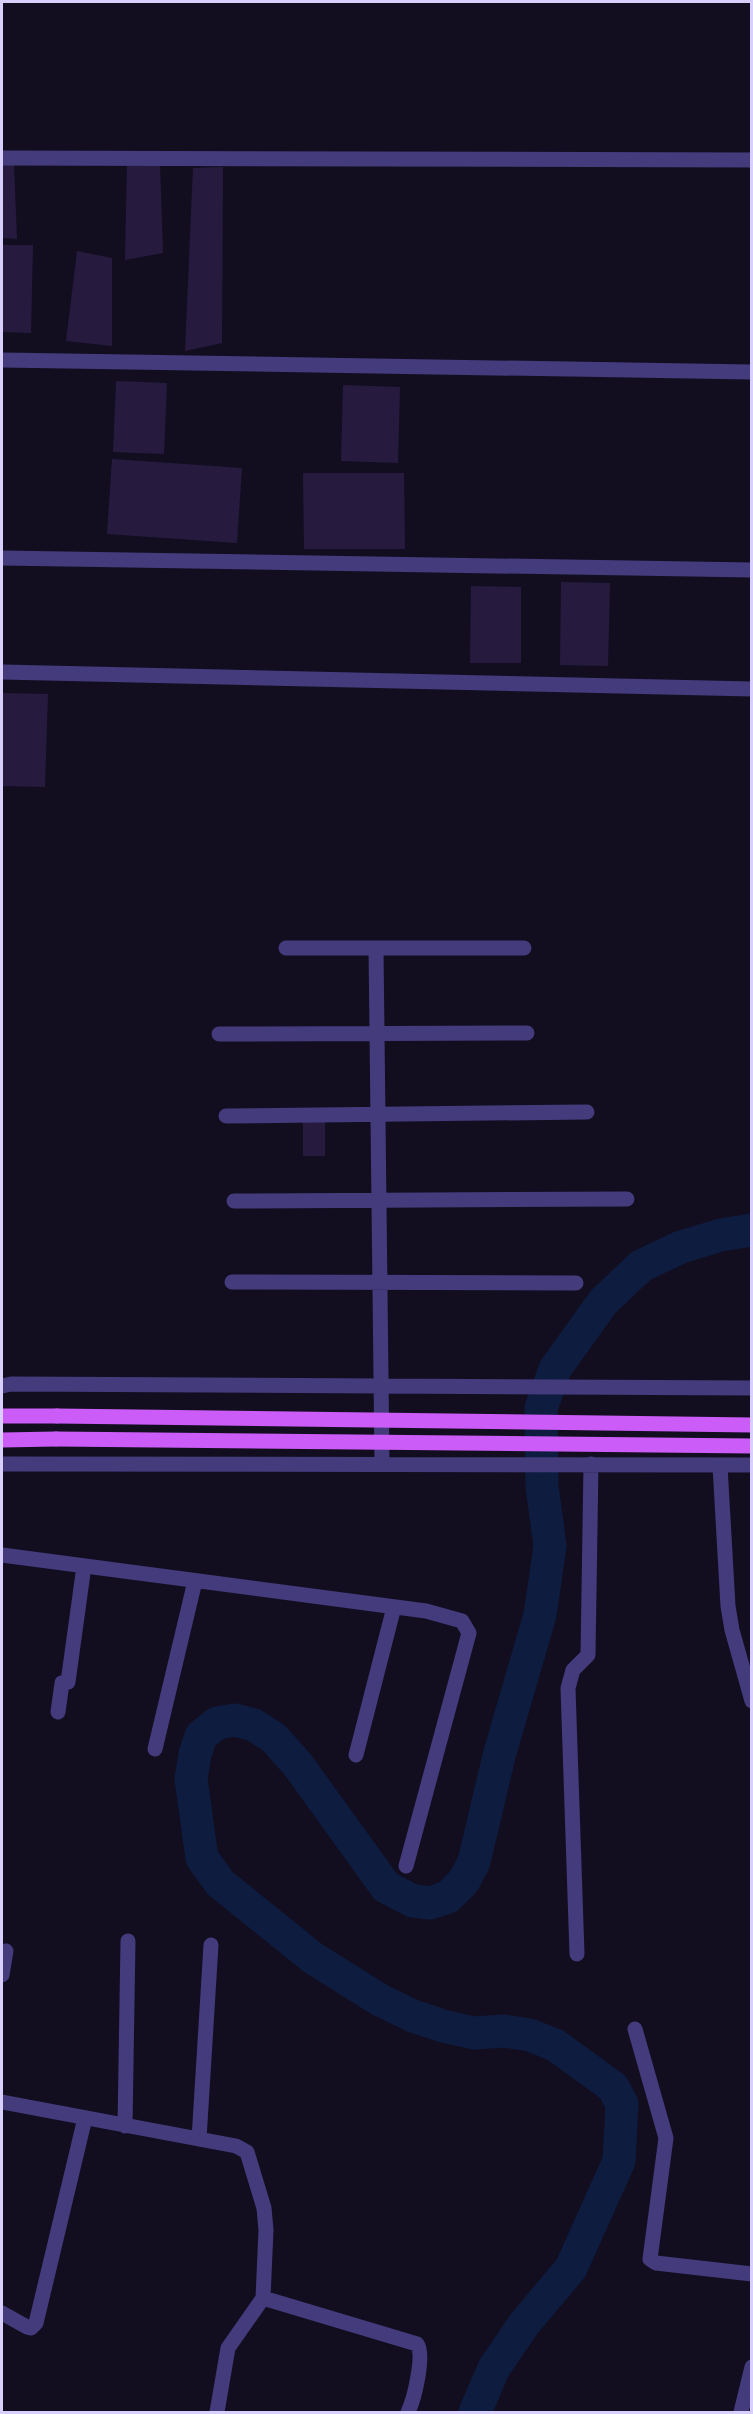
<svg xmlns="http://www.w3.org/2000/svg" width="753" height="2414" font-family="Cabin,sans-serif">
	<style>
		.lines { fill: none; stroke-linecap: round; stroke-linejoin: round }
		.river { stroke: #0e1c3f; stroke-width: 33 }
		.building { fill: #261b3f }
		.minor { stroke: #433b7c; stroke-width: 15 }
		.major { stroke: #cb5cf7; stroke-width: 15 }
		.major-bridge { stroke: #cb5cf7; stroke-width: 15 }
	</style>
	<rect width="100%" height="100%" fill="#120e20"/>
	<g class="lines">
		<!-- river -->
		<path class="river" d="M475 2412 494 2368 524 2324 571 2268 619 2161 622 2104 613 2087 555 2045 530 2035 504 2031 474 2033 443 2026 413 2016 380 2000 313 1958 220 1883 202 1858 191 1779 195 1754 201 1736 217 1723 235 1720 254 1725 274 1738 298 1765 386 1887 413 1901 430 1903 448 1897 464 1881 474 1862 499 1756 540 1615 550 1546 542 1486 541 1408 555 1369 603 1302 641 1266 681 1247 721 1235 752 1230"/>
	</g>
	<!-- building -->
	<path class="building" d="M127 163 160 165 163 253 125 260Z
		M2 165H14L17 239 2 238Z
		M223 167 222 343 185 351 193 168Z
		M2 245H33L31 333 2 332Z
		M77 251 112 258V346L66 341Z
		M116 381 167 383 164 454 113 452Z
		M343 385 400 387 398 463 341 461Z
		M112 459 242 468 237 543 107 534Z
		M303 473H404L405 549H304Z
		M561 582 610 583 608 666 560 665Z
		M471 586 521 587V663H470Z
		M2 693 48 694 45 787 2 786Z
		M303 1122H325V1156H303Z"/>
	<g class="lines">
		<!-- minor -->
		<path class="minor" d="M2 158 752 160
			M2 360 752 372
			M2 558 752 570
			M2 672 752 689
			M286 948H524
			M376 948 382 1463
			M219 1034 527 1033
			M226 1116 587 1112
			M234 1201 627 1199
			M232 1282 576 1283
			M2 1386 11 1384 752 1388
			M2 1464 752 1465
			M720 1466 728 1606 732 1630 752 1701
			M2 1555 426 1611 462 1621 469 1633 406 1866
			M58 1712 62 1683 68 1682 84 1566
			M155 1749 195 1581
			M356 1755 394 1607
			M577 1954 568 1688 573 1670 588 1655 591 1464
			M2 1975 6 1951
			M635 2029 666 2138 650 2259 656 2263 752 2274
			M2 2102 236 2146 247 2152 264 2208 266 2230 263 2298 228 2348 217 2412
			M125 2126 128 1941
			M199 2139 211 1945
			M263 2298 417 2344C425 2355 414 2400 408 2412
			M2 2313 27 2327 31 2328 36 2323 85 2118
			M741 2412 752 2367"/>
		<!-- major -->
		<path class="major" d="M2 1416H57
			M2 1440 56 1439"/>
		<!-- major-bridge -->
		<path class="major-bridge" d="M57 1416 752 1425
			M56 1439 752 1446"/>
	</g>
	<!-- border -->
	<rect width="753" height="2414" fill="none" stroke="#d8cffd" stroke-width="6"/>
</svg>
